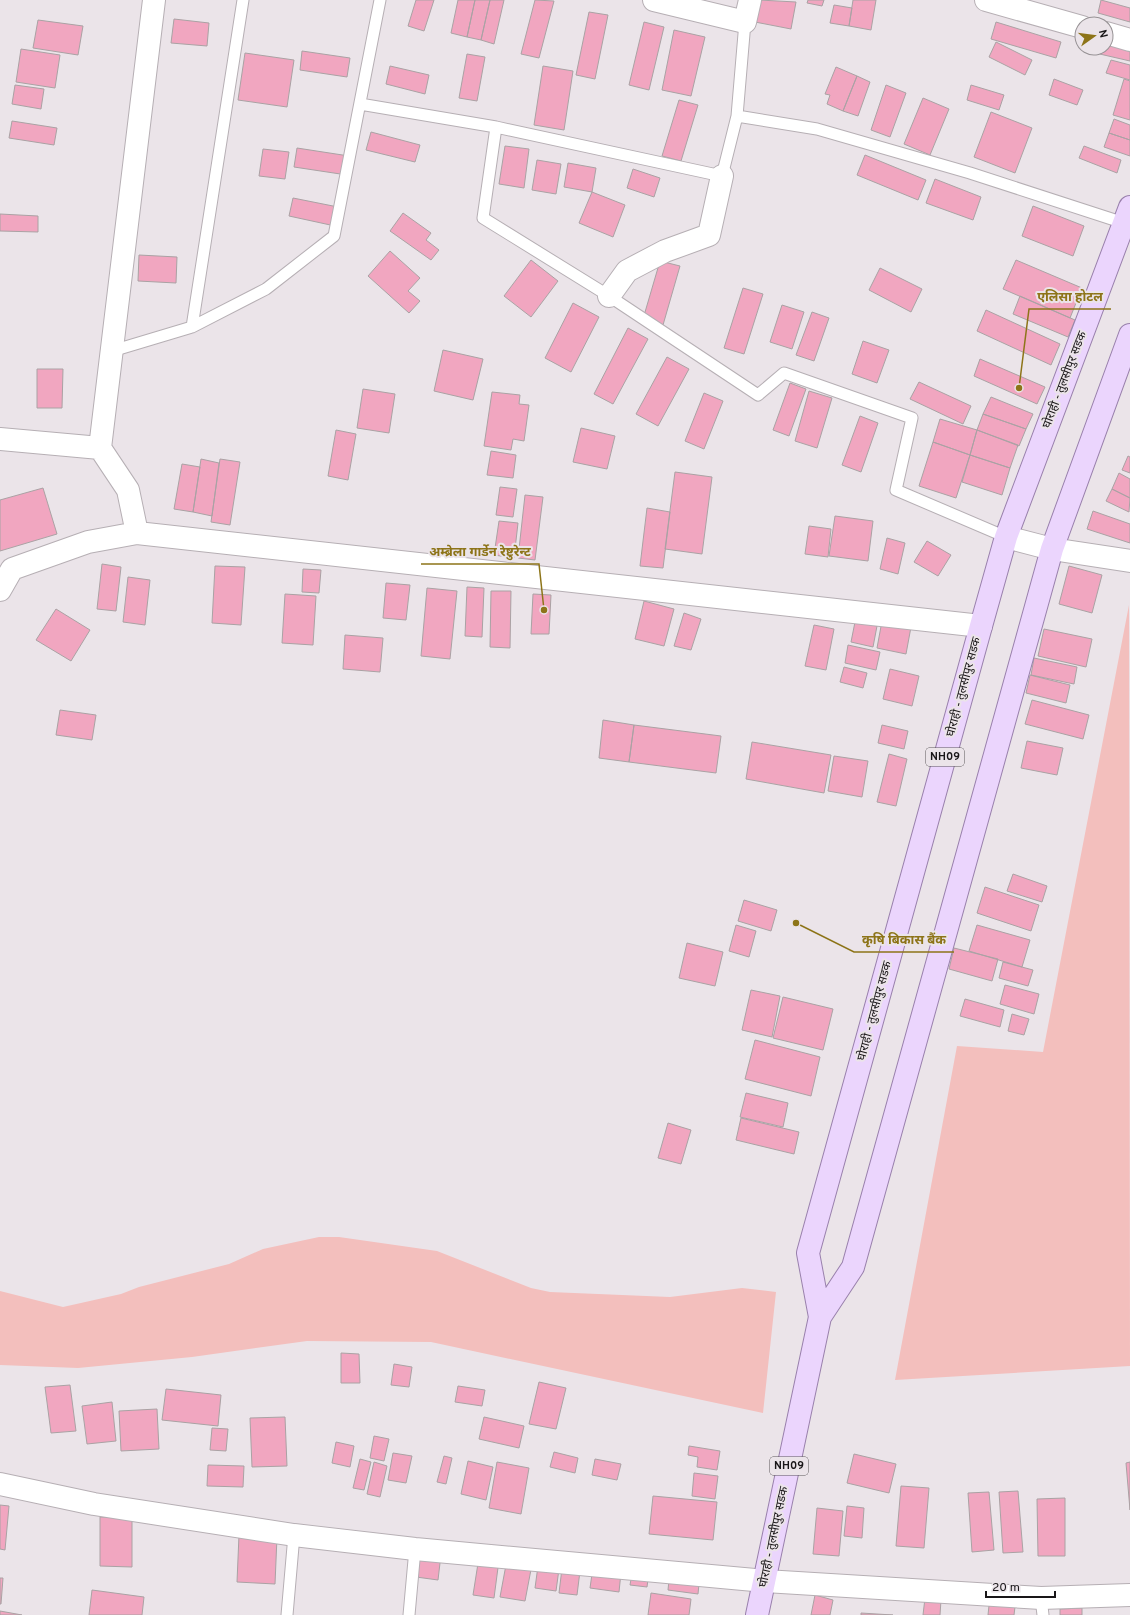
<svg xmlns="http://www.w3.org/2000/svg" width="1130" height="1615" font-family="Overpass,'Noto Sans Devanagari',sans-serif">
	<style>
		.green { fill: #f3bfbd }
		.building { fill: #f1a6c0; stroke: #aaa2a4 }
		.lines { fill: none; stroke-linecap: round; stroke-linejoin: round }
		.lane-casing { stroke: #b6afb4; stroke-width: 13 }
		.street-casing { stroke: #b6afb4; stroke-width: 24 }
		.primary-casing { stroke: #9980ac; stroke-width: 24 }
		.lane { stroke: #fff; stroke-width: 11 }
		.street { stroke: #fff; stroke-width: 22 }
		.primary { stroke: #ebd5fd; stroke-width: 22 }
		.labels { text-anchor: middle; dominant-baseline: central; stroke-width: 4; stroke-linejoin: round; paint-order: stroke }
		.shield { fill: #ebe4e9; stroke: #585457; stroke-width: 1 }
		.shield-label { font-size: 11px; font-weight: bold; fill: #191618 }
		.street-label { font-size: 12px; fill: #191618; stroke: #ebe4e9 }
		.leader { fill: none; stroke: #8d7418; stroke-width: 1.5 }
		.callout-dot { fill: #8d7418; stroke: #ebe4e9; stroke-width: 1.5 }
		.callout-label { font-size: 13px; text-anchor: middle; font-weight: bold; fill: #8d7418; stroke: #ebe4e9; stroke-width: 4; stroke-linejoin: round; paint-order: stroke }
	</style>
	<rect width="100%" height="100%" fill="#ebe4e9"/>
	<!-- green -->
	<path class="green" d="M1129 605 1130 1366 895 1380 957 1046 1043 1052Z
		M319 1237H339L437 1251 531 1288 550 1292 670 1297 742 1288 776 1292 763 1413 431 1342 307 1341 192 1357 78 1368 0 1365V1291L63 1307 121 1294 139 1287 229 1264 263 1249Z"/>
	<!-- building -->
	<path class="building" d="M416 0H434L424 31 408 26Z
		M458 0H475L467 37 451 33Z
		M475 0H490L481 40 467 37Z
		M490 0H504L494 44 481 40Z
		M535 0 554 1 539 58 521 54Z
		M759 0 796 2 791 29 755 22Z
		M808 0H824L822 6 807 3Z
		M853 0H876L871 30 849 26Z
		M1101 0 1130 8V22L1098 13Z
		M834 5 852 8 849 26 830 23Z
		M589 12 608 15 595 79 576 75Z
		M174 19 209 23 207 46 171 43Z
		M38 20 83 26 78 55 33 48Z
		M644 22 664 27 649 90 629 85Z
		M996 22 1061 42 1056 58 991 39Z
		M674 30 705 37 691 96 662 90Z
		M996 42 1032 60 1025 75 989 57Z
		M1106 43 1130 48V61L1091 52 1092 48H1106Z
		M21 49 60 55 55 88 16 82Z
		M302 51 350 58 347 77 300 70Z
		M245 53 294 60 287 107 238 100Z
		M467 54 485 57 477 101 459 98Z
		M1111 60 1130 65V80L1106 73Z
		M390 66 429 75 425 94 386 84Z
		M543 66 573 71 564 130 534 125Z
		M836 67 857 76 843 111 827 104 830 95 825 94Z
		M857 76 870 82 858 116 843 111Z
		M1054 79 1083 90 1077 105 1049 95Z
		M1124 79 1130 81V120L1113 115Z
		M15 85 44 89 41 109 12 104Z
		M886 85 906 93 890 137 871 130Z
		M971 85 1004 95 999 110 967 100Z
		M923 98 949 109 930 155 904 144Z
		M679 100 698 105 681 161 662 156Z
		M991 112 1032 128 1015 173 974 157Z
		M1114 119 1130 125V140L1109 133Z
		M12 121 57 128 54 145 9 138Z
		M371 132 420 145 415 162 366 150Z
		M1109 133 1130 140V156L1104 147Z
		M505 146 529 149 524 188 499 184Z
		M1084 146 1121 160 1117 173 1079 158Z
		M297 148 349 156 347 175 294 167Z
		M263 149 289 152 285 179 259 176Z
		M865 155 926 180 918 200 857 175Z
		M537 160 561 164 556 194 532 190Z
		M568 163 596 168 592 192 564 187Z
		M633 169 660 178 654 197 627 188Z
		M935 179 981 197 973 220 926 203Z
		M592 192 625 205 613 237 579 223Z
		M293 198 338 207 335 226 289 216Z
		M1033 206 1084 226 1073 256 1022 236Z
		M403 213 431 233 426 240 439 250 431 260 390 231Z
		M0 214 38 216V232L0 231Z
		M390 251 420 278 408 291 420 301 409 313 368 276Z
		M139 255 177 257 176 283 138 281Z
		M531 260 558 281 531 317 504 296Z
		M1016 260 1082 288 1070 318 1003 289Z
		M660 261 680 266 663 325 643 319Z
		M880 268 922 289 911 312 869 290Z
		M743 288 763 294 744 354 724 348Z
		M1020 296 1075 320 1068 337 1013 314Z
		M573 303 599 317 571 372 545 358Z
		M782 305 804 312 792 349 770 342Z
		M986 310 1060 344 1051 365 977 331Z
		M812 312 829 318 814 361 796 355Z
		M628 328 648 339 613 404 594 394Z
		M863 341 889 350 877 383 852 374Z
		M443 350 483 359 473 400 434 391Z
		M667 357 689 369 658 426 636 414Z
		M980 359 1045 387 1037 404 974 376Z
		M37 369H63L62 408H37Z
		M919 382 971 406 963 424 910 399Z
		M790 383 806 389 789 436 773 430Z
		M363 389 395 394 389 433 357 428Z
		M809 391 832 398 817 448 795 441Z
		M492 392 520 395 519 404 529 405 524 441 513 439 511 450 484 446Z
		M704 393 723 401 704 449 685 441Z
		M991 397 1033 414 1026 429 983 414Z
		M983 414 1026 429 1019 446 977 430Z
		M860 416 878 423 861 472 842 465Z
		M940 419 977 430 970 455 933 442Z
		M581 428 615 436 607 469 573 462Z
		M336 430 356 434 348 480 328 476Z
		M977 430 1018 445 1010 468 970 455Z
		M933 442 970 455 956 498 919 486Z
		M491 451 516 455 513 478 487 475Z
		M970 455 1010 468 1002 495 962 482Z
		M1128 456 1130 457V473L1122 470Z
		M201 459 219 463 212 516 193 512Z
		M220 459 240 462 230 525 211 522Z
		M182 464 200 467 193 512 174 509Z
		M675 472 712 477 702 554 665 549Z
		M1119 473 1130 479V498L1112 489Z
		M500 487 517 489 513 517 496 515Z
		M43 488 57 534 0 551V500Z
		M1112 489 1130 498 1129 512 1106 501Z
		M525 495 543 497 535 560 518 558Z
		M647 508 670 512 663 568 640 566Z
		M1093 511 1130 524V543L1087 529Z
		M835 516 873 521 868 561 829 556Z
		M499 521 518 523 514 558 494 555Z
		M809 526 831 529 828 557 805 554Z
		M887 538 905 543 898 574 880 569Z
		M927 541 951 555 938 576 914 562Z
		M102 564 121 567 116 611 97 609Z
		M215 566 245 567 241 625 212 623Z
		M1069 566 1102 575 1092 613 1059 604Z
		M303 569 321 570 319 593 302 592Z
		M128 577 150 580 145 625 123 622Z
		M386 583 410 585 406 620 383 618Z
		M467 587 484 588 482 637 465 636Z
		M427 588 457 591 450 659 421 656Z
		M491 591H511L510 648 490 647Z
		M285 594 316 596 313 645 282 643Z
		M533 594 551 595 549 634H531Z
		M644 601 674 609 664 646 635 639Z
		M56 609 90 630 71 661 36 640Z
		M684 613 701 619 691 650 674 646Z
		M882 621 911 627 906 654 877 648Z
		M855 622 877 626 873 647 851 642Z
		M814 625 834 629 826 670 805 666Z
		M1044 629 1092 639 1086 667 1038 656Z
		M345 635 383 638 380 672 343 669Z
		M848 645 880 652 876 670 845 663Z
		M1034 658 1077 667 1074 684 1031 675Z
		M844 667 867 673 863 688 840 682Z
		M890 669 919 676 912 706 883 699Z
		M1030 675 1070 685 1066 703 1026 693Z
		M1032 700 1089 715 1083 739 1025 724Z
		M60 710 96 715 92 740 56 735Z
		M603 720 634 725 629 762 599 758Z
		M634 725 721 736 716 773 629 762Z
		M882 725 908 731 904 749 878 743Z
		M1027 741 1063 748 1057 775 1021 768Z
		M752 742 831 755 824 793 746 779Z
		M889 754 907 759 896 806 877 802Z
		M834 756 868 761 862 797 828 791Z
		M1013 874 1047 886 1042 902 1007 891Z
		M985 887 1039 905 1031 931 977 913Z
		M744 900 777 910 771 931 738 921Z
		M736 925 756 931 749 957 729 951Z
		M977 925 1030 940 1022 967 969 951Z
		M687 943 723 952 715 986 679 978Z
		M954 948 998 959 992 981 949 969Z
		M1003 962 1033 970 1028 986 999 978Z
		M1005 985 1039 994 1034 1014 1000 1004Z
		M751 990 780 996 772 1037 742 1030Z
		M783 997 833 1009 823 1050 773 1038Z
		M965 999 1004 1010 1000 1027 960 1016Z
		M1012 1014 1029 1019 1024 1035 1008 1031Z
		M755 1040 820 1057 811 1096 745 1079Z
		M746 1093 788 1103 783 1127 740 1117Z
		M741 1118 799 1132 794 1154 736 1140Z
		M668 1123 691 1130 681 1164 658 1158Z
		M341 1353 359 1354 360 1383H341Z
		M394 1364 412 1367 409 1387 391 1385Z
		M539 1382 566 1388 556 1429 529 1424Z
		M70 1385 76 1431 51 1433 45 1387Z
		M458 1386 485 1390 482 1406 455 1402Z
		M166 1389 221 1395 218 1426 162 1420Z
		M112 1402 116 1441 87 1444 82 1406Z
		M157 1409 159 1449 121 1451 119 1411Z
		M285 1417 287 1466 252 1467 250 1418Z
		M484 1417 524 1426 519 1448 479 1439Z
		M212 1428 228 1429 226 1451 210 1450Z
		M374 1436 389 1439 384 1461 370 1458Z
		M336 1442 354 1446 350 1467 332 1463Z
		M689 1446 720 1451 717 1470 697 1467 698 1457 688 1455Z
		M554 1452 578 1458 575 1473 550 1467Z
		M393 1453 412 1456 406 1483 388 1480Z
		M854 1454 896 1464 889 1493 847 1483Z
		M444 1456 452 1458 446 1484 437 1482Z
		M360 1459 371 1462 364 1490 353 1488Z
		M595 1459 621 1464 617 1480 592 1475Z
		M468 1461 493 1467 486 1500 461 1494Z
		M374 1462 387 1466 380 1497 367 1494Z
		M497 1462 529 1468 521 1514 489 1508Z
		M1130 1462V1510L1126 1463Z
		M208 1465 244 1466 243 1487 207 1486Z
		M694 1473 718 1476 715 1499 692 1496Z
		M901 1486 929 1488 924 1548 896 1546Z
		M1018 1491 1023 1552 1003 1553 999 1492Z
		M989 1492 994 1550 972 1552 968 1493Z
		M653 1496 717 1502 713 1540 649 1534Z
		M1065 1498V1556H1038L1037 1499Z
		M0 1505 9 1506 5 1550 0 1549Z
		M847 1506 864 1508 862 1538 844 1536Z
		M817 1508 843 1511 839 1556 813 1554Z
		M100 1517H132V1567L100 1566Z
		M239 1535 277 1537 275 1584 237 1582Z
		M421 1543 442 1546 438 1580 416 1577Z
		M508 1554 533 1559 525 1601 500 1597Z
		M479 1557 499 1560 494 1598 473 1595Z
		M563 1560 581 1563 577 1595 559 1593Z
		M594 1560 622 1563 619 1592 590 1588Z
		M634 1562 650 1564 647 1587 630 1585Z
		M538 1566 559 1569 556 1591 535 1588Z
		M670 1570 700 1574 698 1594 668 1590Z
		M0 1578H3L1 1604H0Z
		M92 1590 144 1597 142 1615H89Z
		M651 1593 691 1599 689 1615H648Z
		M815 1595 833 1600 830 1615H811Z
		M990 1596 1016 1599 1014 1615H988Z
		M925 1598 941 1600 940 1615H923Z
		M1082 1608V1615H1060V1609Z
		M0 1611 22 1615H0Z
		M861 1613 893 1615H861Z"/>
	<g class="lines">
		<defs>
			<path id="lane" d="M360 104 496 127 722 176 737 116 745 22
				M737 116 817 129 970 173 1124 223
				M496 127 483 218 609 296 758 395 784 373 912 418 896 490 1006 537
				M192 327 243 0
				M112 351 192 327 266 289 334 236 380 0
				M1041 1598 1043 1615
				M287 1615 294 1535
				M409 1615 415 1549"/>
			<path id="street" d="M654 0 745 22 750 0
				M986 0 1082 27
				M1106 33 1130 40
				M609 296 627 271 665 251 709 235 722 176
				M0 439 100 448 128 490 137 533 981 626
				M100 448 154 0
				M1006 537 1052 549 1130 561
				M0 590 12 569 88 542 137 533
				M0 1484 94 1504 294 1535 415 1549 765 1581 1041 1598 1130 1595"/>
			<path id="primary" d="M820 1317 808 1253 981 626 1006 537 1130 207
				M757 1615 820 1317 853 1267 1052 549 1130 335"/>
		</defs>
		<!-- lane casing -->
		<use href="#lane" class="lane-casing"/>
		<!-- street casing -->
		<use href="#street" class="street-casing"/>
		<!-- primary casing -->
		<use href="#primary" class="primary-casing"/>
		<!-- lane -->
		<use href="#lane" class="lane"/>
		<!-- street -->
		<use href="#street" class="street"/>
		<!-- primary -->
		<use href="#primary" class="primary"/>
	</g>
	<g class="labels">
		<!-- shield labels -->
		<g class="shield">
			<rect x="926" y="748" width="38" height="18" rx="3"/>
			<rect x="770" y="1457" width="38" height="18" rx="3"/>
		</g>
		<g class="shield-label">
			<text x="945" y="757">NH09</text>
			<text x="789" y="1466">NH09</text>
		</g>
		<!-- street labels -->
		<g class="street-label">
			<text transform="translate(1065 380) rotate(-69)">घोराही - तुलसीपुर सडक</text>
			<text transform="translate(964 687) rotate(-75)">घोराही - तुलसीपुर सडक</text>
			<text transform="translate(875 1011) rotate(-75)">घोराही - तुलसीपुर सडक</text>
			<text transform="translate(774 1537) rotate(-78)">घोराही - तुलसीपुर सडक</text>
		</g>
	</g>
	<!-- callouts -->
	<path class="leader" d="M1019 388L1029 309H1111M544 610L539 564H421M796 923L854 952H954"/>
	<g class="callout-dot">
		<circle cx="1019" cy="388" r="4"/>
		<circle cx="544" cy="610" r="4"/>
		<circle cx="796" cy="923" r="4"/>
	</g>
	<g class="callout-label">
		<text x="1070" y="301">एलिसा होटल</text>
		<text x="480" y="556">अम्ब्रेला गार्डेन रेष्टुरेन्ट</text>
		<text x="904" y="944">कृषि बिकास बैंक</text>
	</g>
	<!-- north arrow -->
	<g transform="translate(1094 36) rotate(76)"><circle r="19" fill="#ebe4e9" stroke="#979295"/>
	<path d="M0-3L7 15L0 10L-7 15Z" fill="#8d7418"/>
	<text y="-6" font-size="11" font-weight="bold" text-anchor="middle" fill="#191618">N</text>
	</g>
	<!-- scale -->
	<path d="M986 1591v6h69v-6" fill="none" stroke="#191618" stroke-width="2"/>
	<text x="992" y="1591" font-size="12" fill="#191618" stroke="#ebe4e9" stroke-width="3" paint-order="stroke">20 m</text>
</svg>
